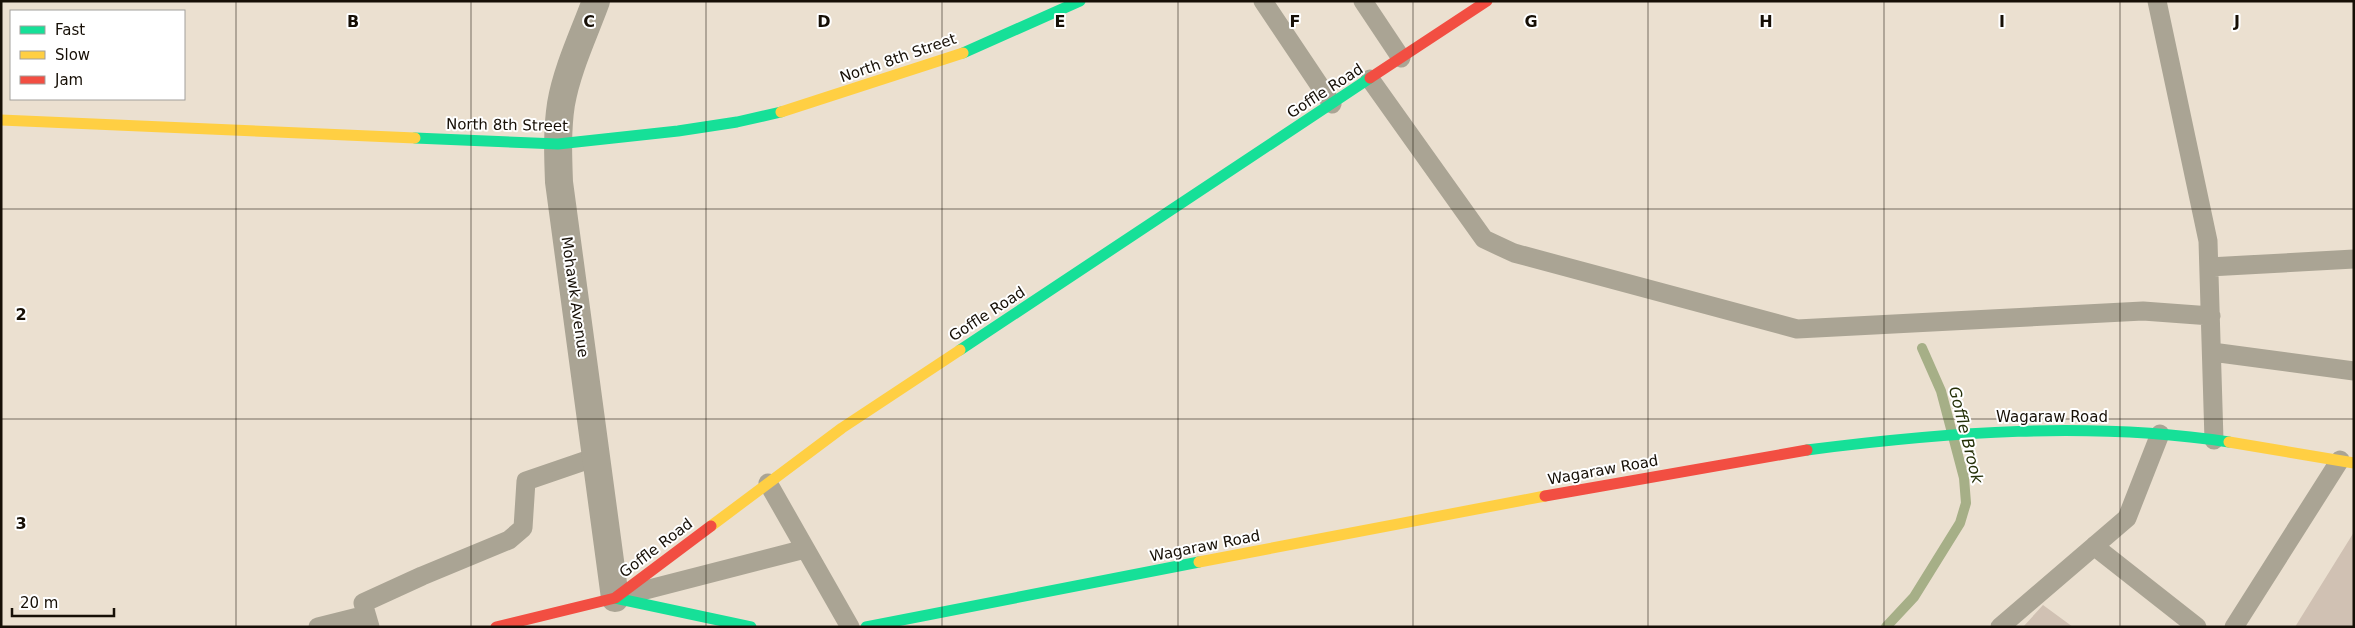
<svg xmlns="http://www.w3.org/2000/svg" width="2355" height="628" font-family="'DejaVu Sans',sans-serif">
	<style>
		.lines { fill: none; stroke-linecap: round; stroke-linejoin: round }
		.stream { stroke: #a6af87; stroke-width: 10 }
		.building { fill: #d0c1b3 }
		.lane { stroke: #aaa494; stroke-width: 19 }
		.street { stroke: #aaa494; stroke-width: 28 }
		.fast { stroke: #16e098; stroke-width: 11 }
		.slow { stroke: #ffcf43; stroke-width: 11 }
		.jam { stroke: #f24e42; stroke-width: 11 }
		.grid { fill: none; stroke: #160f06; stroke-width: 1; stroke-opacity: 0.55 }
		.labels { text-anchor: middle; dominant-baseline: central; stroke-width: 4; stroke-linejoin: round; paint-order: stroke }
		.street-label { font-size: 15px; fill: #160f06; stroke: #fff }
		.water-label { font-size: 16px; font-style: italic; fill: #253008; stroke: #fff }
		.grid-label { font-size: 16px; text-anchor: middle; font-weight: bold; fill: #160f06; stroke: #fff; stroke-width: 4; stroke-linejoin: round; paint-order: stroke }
	</style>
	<rect width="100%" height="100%" fill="#ebe0d0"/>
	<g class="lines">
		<!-- stream -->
		<path class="stream" d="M1886 627 1914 597 1960 523 1966 503 1964 478 1941 391 1922 348"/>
	</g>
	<!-- building -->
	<path class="building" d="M2354 532V627H2295Z
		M2043 605 2073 627H2023Z"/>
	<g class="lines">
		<!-- lane -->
		<path class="lane" d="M1263 1 1332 104
			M1363 1 1401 58
			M2157 1 2208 241 2214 440
			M1370 79 1484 239 1514 253 1797 329 2143 311 2211 316
			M2209 267 2354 259
			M2212 352 2354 371
			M768 483 850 627
			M2094 546 2197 627
			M626 595 805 549
			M318 627 366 615
			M370 627 363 603 422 576 509 540 523 528 526 481 596 457
			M2000 627 2127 518 2160 434
			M2234 627 2340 460"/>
		<!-- street -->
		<path class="street" d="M596 1C584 34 567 69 561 104 557 130 558 156 559 182L615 598"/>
		<!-- fast -->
		<path class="fast" d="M963 53 1080 1
			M415 138 558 144 678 131 737 122 781 112
			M960 350 1370 78
			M1807 450C1947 432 2089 421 2229 442
			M615 598 751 627
			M866 627 1199 562"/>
		<!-- slow -->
		<path class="slow" d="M781 112 963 53
			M1 120 415 138
			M2229 442 2354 463
			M711 526 842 428 960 350
			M1199 562 1545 496"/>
		<!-- jam -->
		<path class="jam" d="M1370 78 1487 1
			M1545 496 1807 450
			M496 627 615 598 711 526"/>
	</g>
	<!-- grid -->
	<path class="grid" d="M236 1V627M471 1V627M706 1V627M942 1V627M1178 1V627M1413 1V627M1648 1V627M1884 1V627M2120 1V627M1 209H2354M1 419H2354"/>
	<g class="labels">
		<!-- street labels -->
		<g class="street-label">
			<text transform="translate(898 58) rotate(-19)">North 8th Street</text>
			<text transform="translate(1325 91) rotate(-33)">Goffle Road</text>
			<text transform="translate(507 125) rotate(1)">North 8th Street</text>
			<text transform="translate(575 297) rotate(82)">Mohawk Avenue</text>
			<text transform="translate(987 314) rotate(-33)">Goffle Road</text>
			<text x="2052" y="417">Wagaraw Road</text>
			<text transform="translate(1603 470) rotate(-10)">Wagaraw Road</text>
			<text transform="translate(1205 546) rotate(-11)">Wagaraw Road</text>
			<text transform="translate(656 548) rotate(-37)">Goffle Road</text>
		</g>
		<!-- water labels -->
		<g class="water-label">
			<text transform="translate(1966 435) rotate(76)">Goffle Brook</text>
		</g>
	</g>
	<g class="grid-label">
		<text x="353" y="27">B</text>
		<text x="589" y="27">C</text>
		<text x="824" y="27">D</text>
		<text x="1060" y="27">E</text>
		<text x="1295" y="27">F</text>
		<text x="1531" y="27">G</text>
		<text x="1766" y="27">H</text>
		<text x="2002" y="27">I</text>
		<text x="2237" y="27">J</text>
		<text x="21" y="320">2</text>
		<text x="21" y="529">3</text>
	</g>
	<!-- border -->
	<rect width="2355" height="628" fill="none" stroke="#160f06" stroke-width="5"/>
	<!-- legend -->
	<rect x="10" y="10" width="175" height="90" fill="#ffffff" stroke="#a29f9b"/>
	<rect x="20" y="26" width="25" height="8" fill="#16e098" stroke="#a29f9b"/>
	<text x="55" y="35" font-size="15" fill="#160f06">Fast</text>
	<rect x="20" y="51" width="25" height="8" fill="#ffcf43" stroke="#a29f9b"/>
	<text x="55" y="60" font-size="15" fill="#160f06">Slow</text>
	<rect x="20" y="76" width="25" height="8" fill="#f24e42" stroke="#a29f9b"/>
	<text x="55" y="85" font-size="15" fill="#160f06">Jam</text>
	<!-- scale -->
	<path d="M12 608v8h102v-8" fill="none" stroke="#160f06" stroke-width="2.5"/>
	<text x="20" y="608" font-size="15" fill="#160f06" stroke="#ffffff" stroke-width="4" paint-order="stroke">20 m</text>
</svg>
